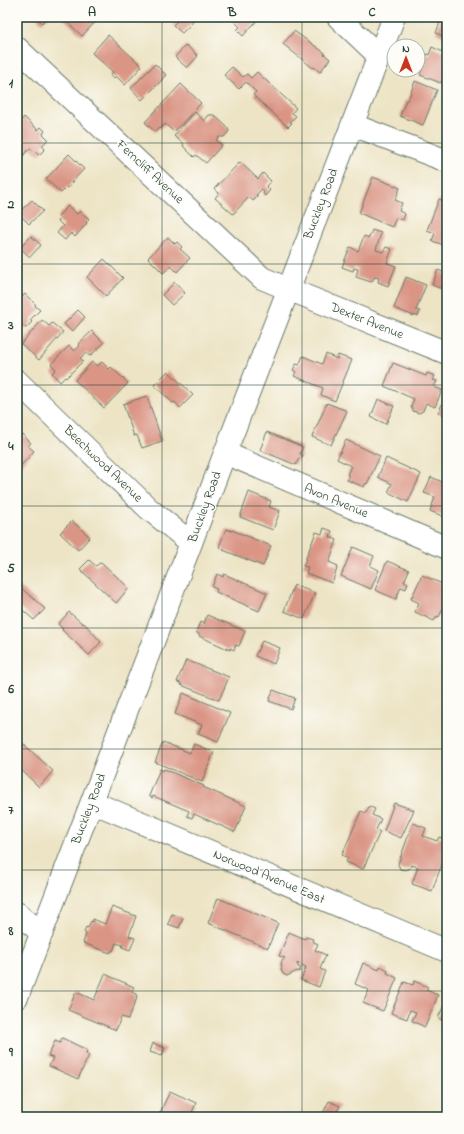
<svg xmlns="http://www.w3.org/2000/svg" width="464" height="1134" font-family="'Indie Flower',sans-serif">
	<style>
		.building { fill: #da9585 }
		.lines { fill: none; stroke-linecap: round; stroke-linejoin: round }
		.minor-casing { stroke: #677767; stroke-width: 24 }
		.minor { stroke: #fff; stroke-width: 22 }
		.grid { fill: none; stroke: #1f3d34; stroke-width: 1; stroke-opacity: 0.55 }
		.labels { text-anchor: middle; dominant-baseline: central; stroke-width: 3; stroke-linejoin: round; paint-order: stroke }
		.street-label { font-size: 13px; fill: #1f3d34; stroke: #fdfcf7 }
		.neatline { fill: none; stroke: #1f3d34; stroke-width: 1.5 }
		.grid-label { font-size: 13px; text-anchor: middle; font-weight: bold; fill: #1f3d34 }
	</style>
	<rect width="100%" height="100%" fill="#fdfcf7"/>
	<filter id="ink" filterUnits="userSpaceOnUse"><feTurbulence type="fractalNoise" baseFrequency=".025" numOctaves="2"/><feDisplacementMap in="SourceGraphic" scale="8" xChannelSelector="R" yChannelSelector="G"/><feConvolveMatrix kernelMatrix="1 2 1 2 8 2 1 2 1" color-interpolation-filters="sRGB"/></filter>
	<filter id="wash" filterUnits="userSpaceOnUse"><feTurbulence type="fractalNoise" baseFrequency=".012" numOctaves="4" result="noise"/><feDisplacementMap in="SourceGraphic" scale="16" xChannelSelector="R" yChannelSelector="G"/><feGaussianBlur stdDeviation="0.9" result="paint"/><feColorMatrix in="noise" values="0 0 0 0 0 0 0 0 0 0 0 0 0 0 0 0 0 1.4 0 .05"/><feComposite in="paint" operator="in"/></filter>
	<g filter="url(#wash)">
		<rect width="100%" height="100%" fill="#ede4c5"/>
		<g id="blocks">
			<!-- building -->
			<path class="building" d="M36 17H50L47 19 46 18 42 23Z
				M64 17H92L96 21 82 36 63 18Z
				M181 17H194L192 20 193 22 182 33 173 25Z
				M237 17H260L243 36 237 30 240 27 234 21Z
				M442 17H447V38L436 33Z
				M294 31 325 53 324 54 330 59 320 72 314 67 313 68 283 44Z
				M108 35 142 66 125 85 116 76 114 78 110 75 113 72 92 53Z
				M186 45 198 56 187 68 175 57Z
				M432 47 447 54V82L442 80 441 83 420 75 425 62 423 61 427 54 429 55Z
				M155 64 166 75 162 79V80L142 100 131 88Z
				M232 67 243 77 247 74 251 78 257 72 296 108 292 113 296 116 290 122 292 123 288 127 253 95 256 92 246 82 239 89 224 75Z
				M415 81 437 90 423 125 400 116 406 100H408Z
				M181 84 201 103 174 132 165 124 160 129 159 128 155 132 145 122Z
				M195 112 204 121 209 115H214L227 127 229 131 224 137H219L216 140 222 145 206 163 196 155 194 157 183 146 184 144 174 136Z
				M24 117 38 130 41 127 45 131 43 134 48 139 42 146 45 149 39 155 30 148 17 163V125Z
				M69 154 84 169 71 183 72 184 68 188 67 187 61 193 46 179Z
				M240 162 258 179 263 173 271 181 266 186 270 190 265 196 263 193 264 191 262 189 256 195 258 196 253 201 249 197 233 214 215 198 219 193 214 189Z
				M373 177 400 188 395 200 402 203 399 211 405 214 403 220 396 218 392 227 359 213Z
				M439 199 447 202V237L444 245 432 241 435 233 427 230Z
				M32 200 43 211 29 224 18 213Z
				M68 206 77 214 80 211 89 219 86 222 87 223 75 237 71 233 65 240 57 233 63 226 58 221 60 219 58 216Z
				M372 230 381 233 376 250 383 252 386 247 392 249 387 263 396 266 388 286 378 282 379 278 375 277 371 282 356 277 358 269 354 268 353 271 342 267 350 247 358 251 364 236 369 238Z
				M31 236 41 245 30 257 20 248Z
				M168 237 175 244 177 242 182 247 180 249 190 258 177 272 171 266 163 273 148 258Z
				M104 259 123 278 106 296 87 277Z
				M438 270 447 274V291L432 285Z
				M406 277 426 285 416 310 420 311 418 316 414 315V316L394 308Z
				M175 282 185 293 172 305 162 295Z
				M25 294 36 305 35 306 40 310 30 320 32 322 26 328 23 326 22 327 17 323V302Z
				M78 310 85 317 72 332 64 324Z
				M42 320 49 326 52 323 63 332 39 360 21 344Z
				M92 331 104 343 90 356 86 353 80 358 83 361 66 378 65 377 60 382 52 373 56 369 51 364 69 346 74 351 80 346 78 344Z
				M326 354 337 359 338 355 352 360 335 401 321 395 323 388 294 376 296 372 293 370 296 364 299 365 303 356 322 364Z
				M92 362 97 366 102 362 109 369 111 367 128 383 104 408 75 380Z
				M393 363 426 376 427 373 435 376 433 380 437 381 434 387 442 390 435 407 426 403 423 411 419 413 413 411 411 407 414 399 384 386Z
				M168 371 193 395 180 408 175 402 173 403 154 385Z
				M447 393V417L438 413Z
				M147 396 162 441 142 448 137 435 134 436 123 404Z
				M378 399 394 406 386 424 371 417Z
				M327 403 347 411 331 445 312 437Z
				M267 432 303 447 300 454 303 455 301 459 299 458 296 465 260 450Z
				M22 434 31 443 28 446 34 451 17 470V440Z
				M346 440 380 456 367 484 366 483 364 487 347 480 349 476 347 475 351 466 337 459Z
				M386 458 421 474 408 502 388 492 392 484 378 477Z
				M431 477 447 484V518L430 511 435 497 424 493Z
				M249 492 271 501 269 507 280 511 273 530 240 517Z
				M72 521 90 537 78 550 60 533Z
				M324 528 332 531 330 537 337 540 329 562 338 566 332 583 306 573 308 567 303 566 316 532 322 534Z
				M226 529 232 531V530L271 546 263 566 223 550 224 549 219 547Z
				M353 547 374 556 370 566 379 570 371 589 341 576Z
				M89 560 96 566 101 562 129 588 116 603 80 569Z
				M387 561 409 570 404 582 408 583 406 589 401 587 396 599 375 590Z
				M217 574 223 577 224 574 267 593 259 611 216 592 217 589 212 587Z
				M422 575 447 586V600L439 617 437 616 434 621 415 612 419 603 411 599Z
				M18 585 45 609 34 620 17 605V586Z
				M294 585 315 593 304 619 284 611Z
				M69 612 83 624 84 623 101 642 89 655 62 630 63 629 58 624Z
				M207 615 245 631 239 646 236 645 234 650 230 648V650L199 636V634L196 632 200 622 204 624Z
				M262 641 280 648 274 664 255 656Z
				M186 660 229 677 219 700 181 685V683L177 682Z
				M273 690 295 698 291 709 269 701Z
				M183 693 230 713 218 742 198 734 202 725 175 714Z
				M17 738 53 771 39 787 17 766Z
				M163 742 190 753 194 744 214 752 202 782 155 762Z
				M160 769 163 771 164 769 204 786 203 787 246 806 235 832 194 814 192 818 187 816 189 811 153 796 152 798 149 796Z
				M394 803 414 810 401 838 384 831Z
				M369 806 375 809 372 815 381 819 376 830 380 832 363 869 346 862 348 858 342 855 361 811 366 813Z
				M413 823 426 828 423 836 437 841 439 837 447 840V850L432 891 412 884 418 867 411 865 410 868 405 870 400 869 398 864Z
				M17 839 22 843 17 850Z
				M218 898 278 923 268 948 208 923Z
				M112 907 136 916 129 936 135 938 130 950 122 947 123 945 116 943 113 951H111L110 953 83 943 86 934 84 932 86 927 88 928 91 921 93 922V919L105 924Z
				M172 914 183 918 179 928 168 924Z
				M289 932 305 939 306 937 313 939 312 941 318 944 315 950 326 955 320 969 325 971 319 987 301 980 306 967 297 963 298 967 301 968 299 972 297 971 287 976 283 974 281 969 282 967 281 965 282 961 285 958 279 956Z
				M363 963 379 970 380 966 388 970 387 973 397 978 383 1011 363 1003 369 990 355 984Z
				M105 974 134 987 131 992 136 994 137 998 128 1019 121 1017 116 1030 68 1010 76 992 94 1000Z
				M414 981 428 987 426 990 438 995 425 1027 412 1021 416 1012 410 1010 407 1019 391 1013 404 982 413 985Z
				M447 999V1023L438 1018Z
				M62 1038 87 1050 86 1053 89 1055 78 1079 49 1066 53 1058 48 1056 55 1041 60 1043Z
				M153 1043 165 1048 162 1056 150 1052Z
				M170 1091 196 1103 190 1117H158Z
				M329 1101 340 1106 334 1117H321Z"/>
		</g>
	</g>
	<g filter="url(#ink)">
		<use href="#blocks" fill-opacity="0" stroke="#677767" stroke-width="1"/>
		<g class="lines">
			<defs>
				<path id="minor" d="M338 17 379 56
					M17 48 262 278 288 289 447 353
					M353 125 447 161
					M17 381 149 509 191 543
					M225 453 447 548
					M92 802 447 951
					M17 913 42 933
					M17 997 191 543 225 453 394 17"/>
			</defs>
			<!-- minor casing -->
			<use href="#minor" class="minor-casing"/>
			<!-- minor -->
			<use href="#minor" class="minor"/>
		</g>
	</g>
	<!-- grid -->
	<path class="grid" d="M162 17V1117M302 17V1117M17 143H447M17 264H447M17 385H447M17 506H447M17 628H447M17 749H447M17 870H447M17 991H447"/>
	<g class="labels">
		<!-- street labels -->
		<g class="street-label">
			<text transform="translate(150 172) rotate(43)">Ferncliff Avenue</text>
			<text transform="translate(321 204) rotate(-69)">Buckley Road</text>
			<text transform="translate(367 321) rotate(22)">Dexter Avenue</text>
			<text transform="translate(103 464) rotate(44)">Beechwood Avenue</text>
			<text transform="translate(336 501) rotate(23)">Avon Avenue</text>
			<text transform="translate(205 507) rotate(-70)">Buckley Road</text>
			<text transform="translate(89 809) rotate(-69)">Buckley Road</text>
			<text transform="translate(269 877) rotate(23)">Norwood Avenue East</text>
		</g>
	</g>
	<!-- margin -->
	<rect width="464" height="1134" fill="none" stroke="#fdfcf7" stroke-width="44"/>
	<!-- north arrow -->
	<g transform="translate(406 58)"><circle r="19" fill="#fdfcf7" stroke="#a4b0a9"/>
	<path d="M0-3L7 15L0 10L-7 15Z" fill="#c8321e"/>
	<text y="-6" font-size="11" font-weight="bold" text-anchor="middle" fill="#1f3d34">N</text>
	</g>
	<rect x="22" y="22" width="420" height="1090" class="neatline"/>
	<g class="grid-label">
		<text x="92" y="16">A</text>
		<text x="232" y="16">B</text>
		<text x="372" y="16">C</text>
		<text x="11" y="87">1</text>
		<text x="11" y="208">2</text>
		<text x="11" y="329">3</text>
		<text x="11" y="450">4</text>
		<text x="11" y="572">5</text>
		<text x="11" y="693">6</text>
		<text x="11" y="814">7</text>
		<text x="11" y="935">8</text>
		<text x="11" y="1056">9</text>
	</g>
</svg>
